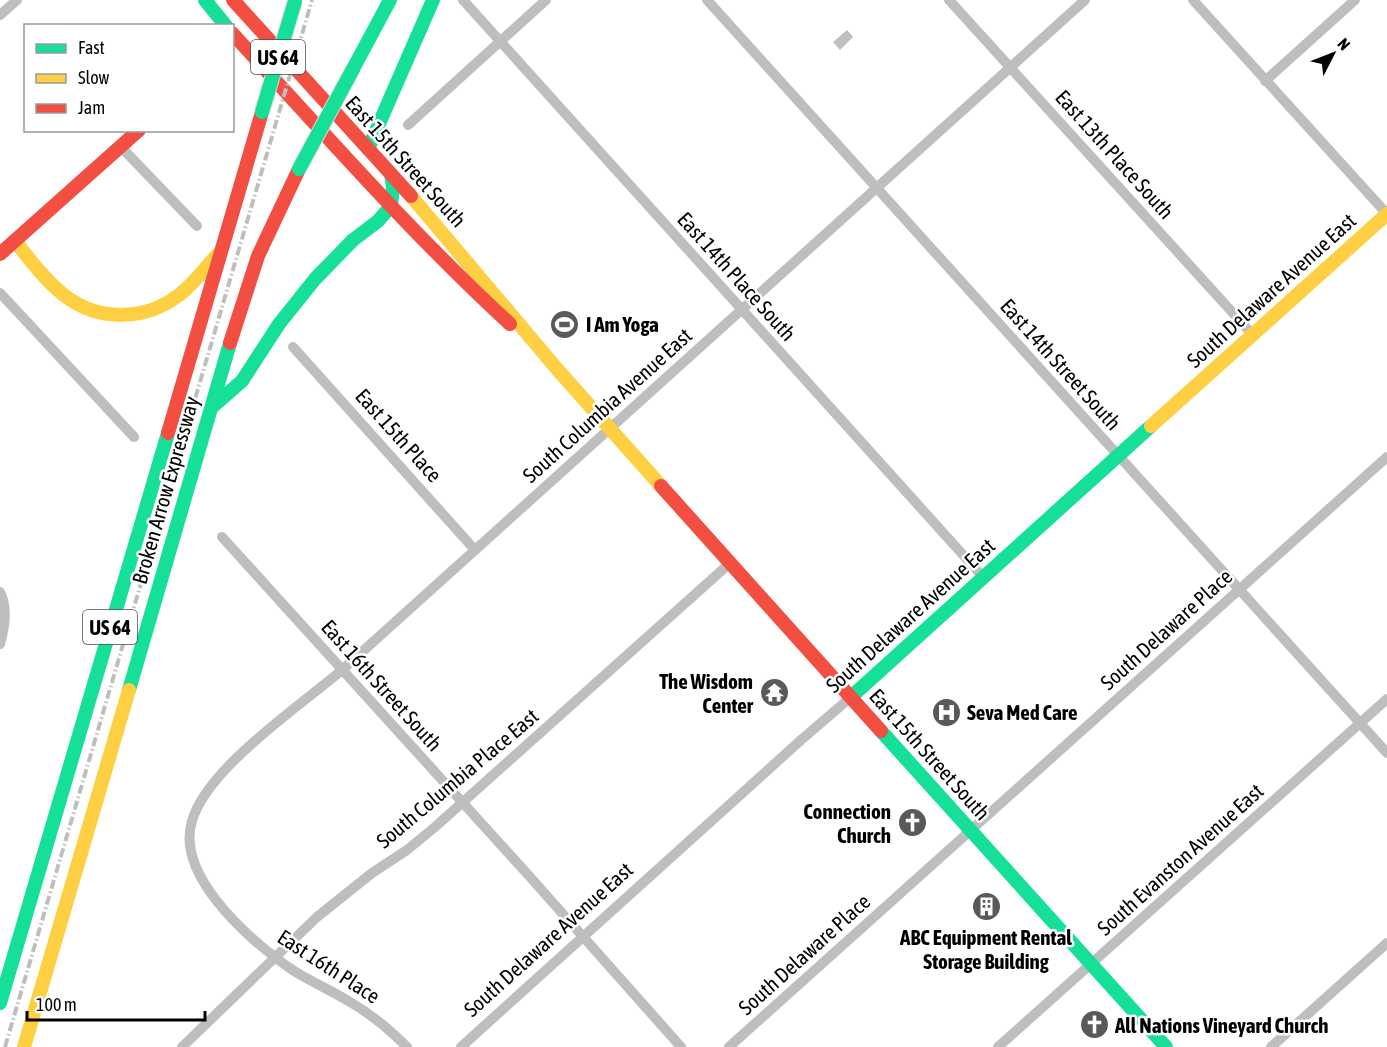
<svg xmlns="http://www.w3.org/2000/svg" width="1387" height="1047" font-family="'Asap Condensed',sans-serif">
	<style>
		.water { fill: #bfbfbf }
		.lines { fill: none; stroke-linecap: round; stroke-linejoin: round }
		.street { stroke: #bebebe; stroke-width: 10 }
		.fast { stroke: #16e098; stroke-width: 14 }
		.slow { stroke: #ffcf43; stroke-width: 14 }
		.jam { stroke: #f24e42; stroke-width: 14 }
		.rail { stroke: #bebebe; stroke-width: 4; stroke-dasharray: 9 3 1.5 3; stroke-linecap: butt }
		.fast-bridge-casing { stroke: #dbdbdb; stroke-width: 16; stroke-linecap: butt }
		.fast-bridge { stroke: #16e098; stroke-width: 14 }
		.labels { text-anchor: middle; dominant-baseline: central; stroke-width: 5; stroke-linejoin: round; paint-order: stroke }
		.shield { fill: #fff; stroke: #4c4c4c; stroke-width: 1.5 }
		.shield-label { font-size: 20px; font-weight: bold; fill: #000 }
		.street-label { font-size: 21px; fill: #000; stroke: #fff }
		.poi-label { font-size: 21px; font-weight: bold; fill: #000; stroke: #fff; text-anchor: start }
	</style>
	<rect width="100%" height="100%" fill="#fff"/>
	<!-- water -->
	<path class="water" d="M847 30 853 37 840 50 833 42Z"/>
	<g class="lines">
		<!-- street -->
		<path class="street" d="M463 0 983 577
			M707 0 1387 753
			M949 0 1252 334
			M1193 0 1387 214
			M0 15 17 0
			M1265 81 1355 0
			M408 125 546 0
			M121 147 197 226
			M0 293 134 437
			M293 347 475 550
			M222 537 531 878 681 1047
			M0 592C8 608 5 627 0 644
			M182 1047 317 917 372 873 407 850 435 827 730 563
			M407 1047C390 1030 371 1014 350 1002 332 991 312 982 294 971 267 953 236 926 216 900 199 878 183 850 192 821 207 768 300 706 342 670L1085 0
			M461 1047 801 740 851 697
			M729 1047 1387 457
			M998 1047 1387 699
			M1271 1047 1387 943"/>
		<!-- fast -->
		<path class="fast" d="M205 0 226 26
			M353 69 390 0
			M368 149 433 0
			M211 408 242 381 279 324 315 279 353 240 378 221 391 206 393 186 391 174
			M129 690 230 343
			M851 697 1151 426
			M881 731 1166 1047
			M0 1003 168 433"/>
		<!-- slow -->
		<path class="slow" d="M411 196 557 369 661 486
			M15 241C30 260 45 280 64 295 98 322 145 321 179 295 194 284 205 268 217 255
			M1151 426 1387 214
			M24 1047 129 690"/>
		<!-- jam -->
		<path class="jam" d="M233 0 411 196
			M232 33C323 132 411 233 510 324
			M0 254 139 130
			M230 343 258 256 299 169
			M168 433 262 112
			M661 486 881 731"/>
		<!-- rail -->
		<path class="rail" d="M5 1047 312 0"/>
		<defs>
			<path id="fast-bridge" d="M262 112 295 1
				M299 169 353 69"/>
		</defs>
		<!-- fast-bridge casing -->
		<use href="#fast-bridge" class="fast-bridge-casing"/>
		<!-- fast-bridge -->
		<use href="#fast-bridge" class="fast-bridge"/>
	</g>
	<!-- icons -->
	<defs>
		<symbol id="stadium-disc" viewBox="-11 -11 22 22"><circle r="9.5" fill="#595959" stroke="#fff"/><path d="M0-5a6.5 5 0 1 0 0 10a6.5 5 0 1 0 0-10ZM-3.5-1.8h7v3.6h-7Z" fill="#fff"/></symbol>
		<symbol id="temple-disc" viewBox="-11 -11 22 22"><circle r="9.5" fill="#595959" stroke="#fff"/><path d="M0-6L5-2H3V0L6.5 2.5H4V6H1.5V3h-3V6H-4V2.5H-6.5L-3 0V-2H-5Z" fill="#fff"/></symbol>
		<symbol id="hospital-disc" viewBox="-11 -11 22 22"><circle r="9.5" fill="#595959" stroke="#fff"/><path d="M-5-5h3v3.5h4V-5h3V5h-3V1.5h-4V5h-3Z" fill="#fff"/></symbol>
		<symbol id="church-disc" viewBox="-11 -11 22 22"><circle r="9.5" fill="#595959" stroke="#fff"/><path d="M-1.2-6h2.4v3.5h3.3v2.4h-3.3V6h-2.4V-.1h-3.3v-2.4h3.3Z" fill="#fff"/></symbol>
		<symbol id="building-disc" viewBox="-11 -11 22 22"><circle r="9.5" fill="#595959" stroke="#fff"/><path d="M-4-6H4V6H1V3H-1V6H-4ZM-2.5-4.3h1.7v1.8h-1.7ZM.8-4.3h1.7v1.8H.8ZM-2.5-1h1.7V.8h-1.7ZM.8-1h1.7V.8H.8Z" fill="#fff"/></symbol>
	</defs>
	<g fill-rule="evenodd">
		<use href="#stadium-disc" x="548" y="308" width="33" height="33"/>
		<use href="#temple-disc" x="758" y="676" width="33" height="33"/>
		<use href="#hospital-disc" x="930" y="696" width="33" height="33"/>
		<use href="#church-disc" x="896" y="806" width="33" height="33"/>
		<use href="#building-disc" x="970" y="890" width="33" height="33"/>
		<use href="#church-disc" x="1078" y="1008" width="33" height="33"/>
	</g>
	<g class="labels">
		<!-- shield labels -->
		<g class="shield">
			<rect x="251" y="40" width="54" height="34" rx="4.5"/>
			<rect x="83" y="610" width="54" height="34" rx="4.5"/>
		</g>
		<g class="shield-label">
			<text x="278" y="57">US 64</text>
			<text x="110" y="627">US 64</text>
		</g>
		<!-- street labels -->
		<g class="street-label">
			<text transform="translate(1115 154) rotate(48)">East 13th Place South</text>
			<text transform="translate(406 161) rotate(48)">East 15th Street South</text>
			<text transform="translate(737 276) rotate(48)">East 14th Place South</text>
			<text transform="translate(1271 290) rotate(-42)">South Delaware Avenue East</text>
			<text transform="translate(1061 364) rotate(48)">East 14th Street South</text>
			<text transform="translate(607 405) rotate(-42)">South Columbia Avenue East</text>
			<text transform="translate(399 435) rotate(48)">East 15th Place</text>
			<text transform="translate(165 490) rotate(-74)">Broken Arrow Expressway</text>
			<text transform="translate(910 615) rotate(-42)">South Delaware Avenue East</text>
			<text transform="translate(1166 629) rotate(-42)">South Delaware Place</text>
			<text transform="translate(382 685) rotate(48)">East 16th Street South</text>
			<text transform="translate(930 754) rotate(48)">East 15th Street South</text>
			<text transform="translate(457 778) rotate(-40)">South Columbia Place East</text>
			<text transform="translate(1180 859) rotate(-42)">South Evanston Avenue East</text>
			<text transform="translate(548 939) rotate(-42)">South Delaware Avenue East</text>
			<text transform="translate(804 954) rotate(-42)">South Delaware Place</text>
			<text transform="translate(329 966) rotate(33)">East 16th Place</text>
		</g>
		<!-- poi labels -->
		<g class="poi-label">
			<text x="586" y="324">I Am Yoga</text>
			<text x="753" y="681" text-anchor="end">The Wisdom<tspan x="753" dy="24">Center</tspan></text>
			<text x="967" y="712">Seva Med Care</text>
			<text x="891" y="811" text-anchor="end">Connection<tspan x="891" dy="24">Church</tspan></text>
			<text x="986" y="937" text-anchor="middle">ABC Equipment Rental<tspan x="986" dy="24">Storage Building</tspan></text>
			<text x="1115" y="1025">All Nations Vineyard Church</text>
		</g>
	</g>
	<!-- legend -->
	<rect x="24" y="24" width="210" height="108" fill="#ffffff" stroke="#999999" stroke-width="1.5"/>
	<rect x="36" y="44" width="30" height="9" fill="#16e098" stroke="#999999" stroke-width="1.5"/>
	<text x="78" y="54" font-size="18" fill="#000000">Fast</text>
	<rect x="36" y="74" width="30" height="9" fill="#ffcf43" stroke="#999999" stroke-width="1.5"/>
	<text x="78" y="84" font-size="18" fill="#000000">Slow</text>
	<rect x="36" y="104" width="30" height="9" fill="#f24e42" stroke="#999999" stroke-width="1.5"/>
	<text x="78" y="114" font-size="18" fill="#000000">Jam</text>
	<!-- north arrow -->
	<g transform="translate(1333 54) rotate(48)" stroke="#ffffff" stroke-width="4.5" paint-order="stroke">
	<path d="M0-4.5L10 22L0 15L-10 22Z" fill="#000000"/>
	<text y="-9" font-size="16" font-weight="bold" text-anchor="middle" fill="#000000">N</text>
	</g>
	<!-- scale -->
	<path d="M27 1011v9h178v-9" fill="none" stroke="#000000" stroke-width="3"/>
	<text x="36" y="1011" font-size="18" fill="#000000" stroke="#ffffff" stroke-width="4.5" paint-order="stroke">100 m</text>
</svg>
